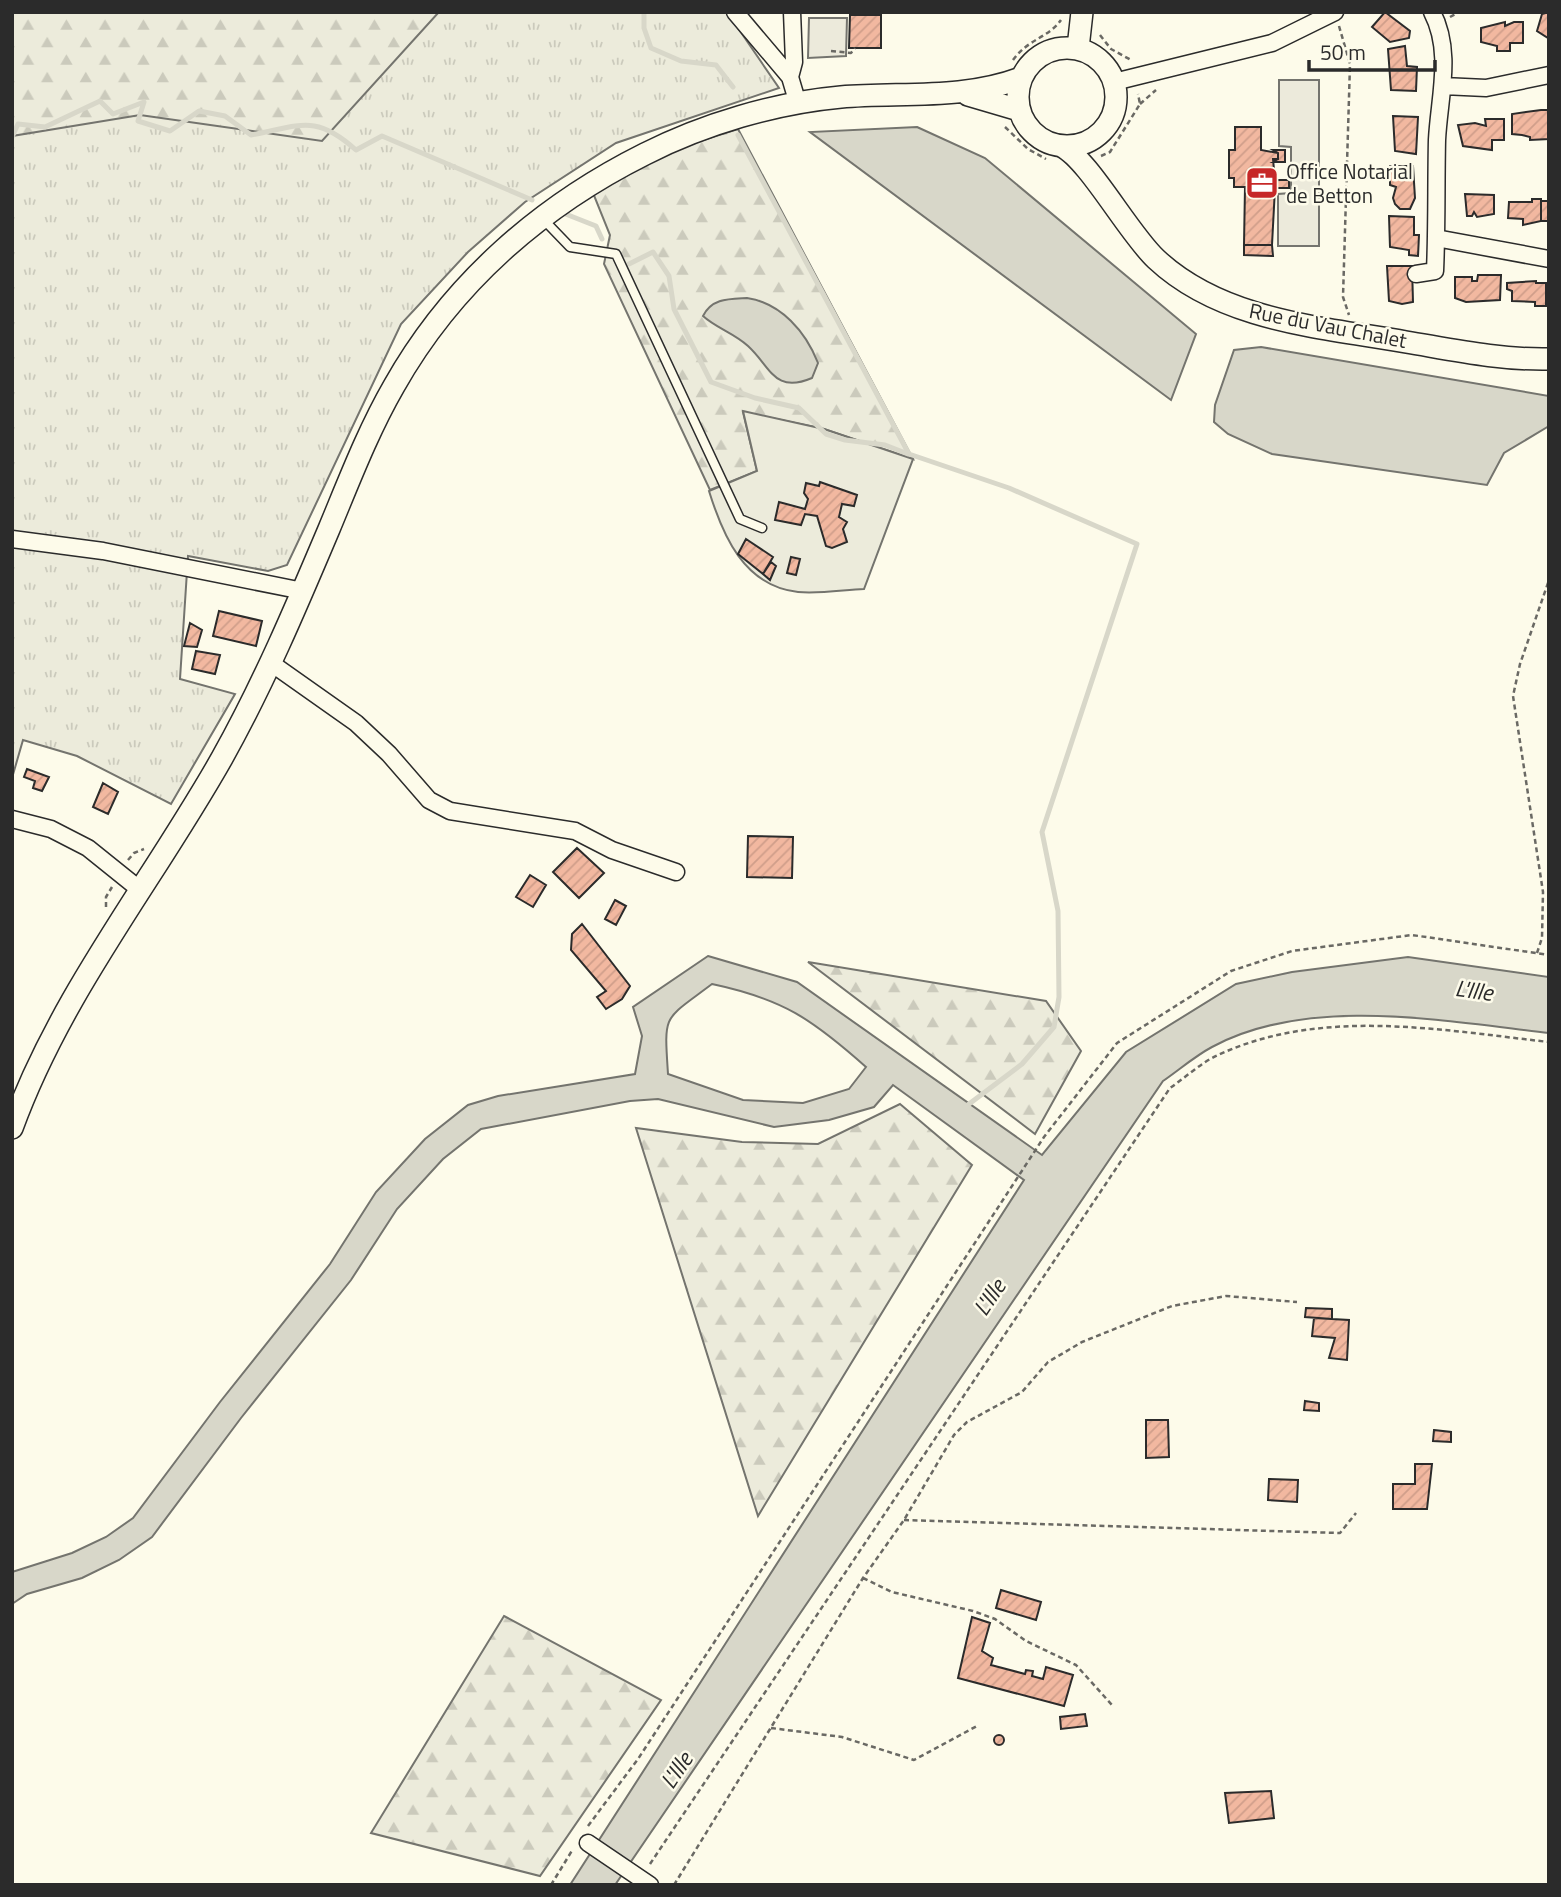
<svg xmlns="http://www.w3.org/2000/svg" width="1561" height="1897" font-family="'Titillium Web',sans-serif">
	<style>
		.grass { fill: url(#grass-tufts); stroke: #74746e; stroke-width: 2 }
		.forest { fill: url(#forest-firs); stroke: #74746e; stroke-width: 2 }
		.garden { fill: #ecebdb; stroke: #74746e; stroke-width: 2 }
		.parking { fill: #eceadb; stroke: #74746e; stroke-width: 2 }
		.water { fill: #d8d7c9; stroke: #74746e; stroke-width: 2; fill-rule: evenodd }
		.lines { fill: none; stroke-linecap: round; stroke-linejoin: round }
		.stream { stroke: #d8d7c9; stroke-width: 5 }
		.building { fill: url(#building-hatch); stroke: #2b2b2b; stroke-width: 2 }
		.lane-casing { stroke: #2b2b2b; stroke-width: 11 }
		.street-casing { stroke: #2b2b2b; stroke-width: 19 }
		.secondary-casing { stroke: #2b2b2b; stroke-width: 24 }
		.path { stroke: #6a6964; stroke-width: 2.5; stroke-dasharray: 5 3.5; stroke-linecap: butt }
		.lane { stroke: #fdfbea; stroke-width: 8 }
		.street { stroke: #fdfbea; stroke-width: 16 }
		.secondary { stroke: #fdfbea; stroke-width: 21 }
		.labels { text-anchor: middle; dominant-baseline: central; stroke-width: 5; stroke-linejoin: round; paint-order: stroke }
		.poi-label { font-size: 21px; fill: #2b2b2b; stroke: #fdfbea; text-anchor: start }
		.street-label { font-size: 21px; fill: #2b2b2b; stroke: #fdfbea }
		.water-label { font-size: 23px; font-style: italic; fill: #2b2b2b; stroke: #fdfbea }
	</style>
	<defs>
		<pattern id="grass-tufts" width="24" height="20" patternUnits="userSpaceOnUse" patternTransform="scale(1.75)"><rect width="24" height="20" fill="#ecebdb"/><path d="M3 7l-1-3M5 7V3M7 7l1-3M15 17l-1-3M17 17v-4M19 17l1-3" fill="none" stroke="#cbcabc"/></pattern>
		<pattern id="forest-firs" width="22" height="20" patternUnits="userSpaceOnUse" patternTransform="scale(1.75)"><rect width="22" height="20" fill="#ecebdb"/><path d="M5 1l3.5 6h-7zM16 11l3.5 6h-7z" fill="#cbcabc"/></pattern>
		<pattern id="building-hatch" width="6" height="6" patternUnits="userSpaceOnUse" patternTransform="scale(1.75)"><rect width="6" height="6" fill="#f2b8a0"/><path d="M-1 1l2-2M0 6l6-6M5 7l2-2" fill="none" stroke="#d09e8a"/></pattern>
	</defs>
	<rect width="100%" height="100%" fill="#fdfbea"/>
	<!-- grass -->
	<path class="grass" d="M12 12H727L779 88 616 143 525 202 468 252 401 324 287 565 268 571 188 556 180 679 235 694 171 804 77 756 23 740 12 778Z"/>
	<!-- forest -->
	<path class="forest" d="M12 12H439L322 141 140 115 12 136Z
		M738 129 913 459 824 429 743 412 757 471 710 490 604 264 610 235 593 193 678 148Z
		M808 962 1046 1001 1081 1051 1035 1134Z
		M900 1104 972 1165 758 1516 636 1128 742 1142 818 1144Z
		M504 1616 661 1700 540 1876 371 1833Z"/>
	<!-- garden -->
	<path class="garden" d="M743 411 824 429 913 459 864 589C843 590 819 594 798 592 744 586 723 536 709 491L757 471Z"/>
	<!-- parking -->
	<path class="parking" d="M809 18H847L846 56 808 58Z
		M1279 80H1319V246H1278V194L1291 193V147L1279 146Z"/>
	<!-- water -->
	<path class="water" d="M917 127 985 158 1196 334 1171 400 810 132Z
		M747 298C781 303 806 332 818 363L812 378C774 394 771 367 748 346 734 333 716 328 703 316 712 298 729 299 747 298Z
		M1261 347 1549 396V426L1504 453 1487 485 1272 454 1228 434 1214 422 1215 405 1234 350Z
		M708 956 797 982 1042 1155 1126 1052 1236 984 1292 972 1408 957 1549 977V1033C1446 1021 1307 995 1212 1047 1195 1056 1179 1070 1163 1081L615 1885H570L1024 1180 893 1085 874 1107 829 1120 774 1127 658 1099 630 1101 481 1129 443 1159 397 1209 351 1280 241 1418 152 1537 119 1560 82 1578 27 1594 12 1604V1572L72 1553 106 1537 133 1518 220 1402 330 1264 376 1192 425 1139 468 1105 498 1096 635 1074 642 1036 633 1007ZM712 984C783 999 812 1019 866 1067L849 1089 803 1103 743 1100 668 1074C664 1012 663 1021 712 984Z"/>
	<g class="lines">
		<!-- stream -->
		<path class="stream" d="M644 12V28L651 48 681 61 716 65 733 87
			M738 135 909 454 1009 488 1137 544 1042 832 1058 911 1059 997 1054 1027 1022 1064 965 1107
			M12 137 18 124 45 127 100 101 113 114 144 102 138 121 170 131 199 111 225 116 251 135C300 126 315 113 356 150L382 136 532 200
			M563 213 596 226 602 239
			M629 264 653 252 669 276 674 309 711 382 755 398 799 408 826 434 845 440 885 445 908 454"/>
	</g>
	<!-- building -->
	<path class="building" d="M1385 12 1410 31 1409 38 1390 42 1372 27Z
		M1549 12V36L1548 38 1537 31 1542 14Z
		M850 15H881V48H849Z
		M1505 22V26L1514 22H1523V43H1510V51H1497V46L1481 42V28Z
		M1405 46 1407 66 1417 67 1416 91 1391 90 1388 49Z
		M1541 110H1549V139L1530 140V137L1522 135 1512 134V114Z
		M1393 116 1418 117 1416 154 1395 151Z
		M1485 119H1504V140H1492V150L1463 146 1458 125 1475 123 1486 126Z
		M1235 127H1261V150L1278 153V159H1273L1275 180H1289V188H1275L1272 245H1244L1245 187H1234V178H1229V150H1235Z
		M1273 150H1285V162H1273L1278 159V153Z
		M1390 166H1413L1415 198 1410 209H1400L1395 204 1393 198 1396 187 1390 185Z
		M1465 194 1494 195V214L1477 217 1474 212 1472 216H1467Z
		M1532 199H1541V221L1523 225V219L1508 218 1509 202H1532Z
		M1541 201H1549L1548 221H1541Z
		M1389 216 1414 217V235H1419L1418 256 1409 255V250L1390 247Z
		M1244 245H1272L1273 256 1244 255Z
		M1387 266H1412L1413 302 1402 304 1389 301Z
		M1478 275H1501L1500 300 1466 302 1455 298V277H1472V281H1477Z
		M1536 281V283H1546V306H1535V302L1512 301V291L1507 289V283Z
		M820 482 857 495 854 506 842 504 839 517 847 522 843 529 847 542 832 548 826 546 817 516 805 514 801 525 775 520 779 502 805 509 808 499 804 493 806 483 819 486Z
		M746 539 773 557 763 574 738 554Z
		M791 557 800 559 796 575 787 573Z
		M771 562 776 566 770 580 763 574Z
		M219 611 262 621 256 646 213 636Z
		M190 623 202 630 197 647 184 646Z
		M196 651 220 655 215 674 192 669Z
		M27 769 49 777 42 791 33 788 35 781 24 777Z
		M103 783 118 792 108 814 93 807Z
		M748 836 793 837 792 878 747 877Z
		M577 848 604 873 579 898 553 872Z
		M530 875 546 885 533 907 516 897Z
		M615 900 626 906 616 925 605 919Z
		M582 924 630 986 622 999 606 1009 597 997 606 991 571 950 572 934Z
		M1306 1308 1332 1309V1319L1305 1317Z
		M1314 1318 1349 1320 1347 1360 1329 1358 1335 1338 1312 1336Z
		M1305 1401 1319 1403V1411L1304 1410Z
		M1146 1420H1168L1169 1457 1146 1458Z
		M1434 1430 1451 1432V1442L1433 1441Z
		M1415 1464H1432L1427 1509H1393V1484H1415Z
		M1269 1479 1298 1480 1297 1502 1268 1500Z
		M1001 1590 1041 1602 1036 1620 996 1608Z
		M972 1617 990 1623 982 1651 993 1658 991 1665 1025 1674 1026 1670 1033 1671 1032 1676 1043 1679 1046 1667 1073 1675 1064 1706 958 1678Z
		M1085 1714 1087 1726 1061 1729 1060 1717Z
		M994 1740a5 5 0 1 1 10 0a5 5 0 1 1-10 0Z
		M1271 1791 1274 1818 1229 1823 1225 1793Z"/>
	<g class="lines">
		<defs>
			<path id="lane" d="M543 219 570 247 616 254 740 519 762 528"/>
			<path id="street" d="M735 12 790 77 798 104
				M790 77 794 62 792 12
				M1114 82 1272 43 1335 12
				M1443 86 1486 88 1549 75
				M1436 238 1549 259
				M1416 274 1435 271C1437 227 1436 184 1437 140 1439 98 1453 52 1432 12
				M12 539 103 551 303 591
				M271 663 356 723 389 754 429 800 450 811 575 831 612 850 676 872
				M12 819 51 829 88 848 139 889
				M588 1843 650 1885"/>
			<path id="secondary" d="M1018 97a49 49 0 1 1 98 0a49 49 0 1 1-98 0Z
				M1078 48 1082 12
				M968 95 1019 110
				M1061 146C1088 158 1128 233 1156 259 1222 321 1321 327 1406 342 1454 350 1500 360 1549 359
				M12 1128C61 993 152 882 222 758 263 685 296 607 329 529 349 481 368 431 394 386 452 283 541 206 645 154 704 124 775 103 841 97 902 92 962 100 1021 78"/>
		</defs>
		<!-- lane casing -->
		<use href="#lane" class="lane-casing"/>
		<!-- street casing -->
		<use href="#street" class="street-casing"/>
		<!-- secondary casing -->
		<use href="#secondary" class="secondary-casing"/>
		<!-- path -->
		<path class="path" d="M1450 17 1459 12
			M1339 26 1350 64 1343 297 1349 315
			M1100 35 1111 49 1131 60
			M831 51 851 53 855 48
			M1013 60C1028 39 1048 38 1061 20
			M1140 104 1156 90
			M1005 127 1028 149 1046 159
			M1101 156 1110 152 1140 104 1138 94
			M128 860 134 853 144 849
			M106 907V897L112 887
			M1537 953 1542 938 1543 892 1513 696 1520 664 1549 580
			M904 1520 1340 1533 1356 1513
			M863 1578 892 1592 973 1611 995 1619 1026 1641 1076 1665 1112 1705
			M771 1728 842 1737 914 1760 977 1726
			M588 1826 638 1759 1044 1137 1117 1043 1231 971 1292 951 1412 935 1549 955
			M650 1864 1170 1088C1186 1077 1202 1062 1218 1055 1322 1007 1440 1030 1549 1042
			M551 1885 573 1849
			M674 1885 863 1578 904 1520 954 1435 967 1422 1022 1392 1048 1362 1082 1342 1172 1306 1226 1296 1297 1302"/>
		<!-- lane -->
		<use href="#lane" class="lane"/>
		<!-- street -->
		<use href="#street" class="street"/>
		<!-- secondary -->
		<use href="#secondary" class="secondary"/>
	</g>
	<!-- icons -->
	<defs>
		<symbol id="office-square" viewBox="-11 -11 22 22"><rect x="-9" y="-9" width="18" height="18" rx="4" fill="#c62828" stroke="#fdfbea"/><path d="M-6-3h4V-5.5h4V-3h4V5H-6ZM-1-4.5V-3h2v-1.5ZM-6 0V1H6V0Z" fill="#fff"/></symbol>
	</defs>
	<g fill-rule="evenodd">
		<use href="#office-square" x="1243" y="164" width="38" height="38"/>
	</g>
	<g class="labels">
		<!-- poi labels -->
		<g class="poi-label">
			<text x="1286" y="171">Office Notarial<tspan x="1286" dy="24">de Betton</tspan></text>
		</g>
		<!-- street labels -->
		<g class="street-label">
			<text transform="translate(1328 325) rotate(11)">Rue du Vau Chalet</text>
		</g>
		<!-- water labels -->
		<g class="water-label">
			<text transform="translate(1474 990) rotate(8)">L'Ille</text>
			<text transform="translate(989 1297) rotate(-56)">L'Ille</text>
			<text transform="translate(676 1770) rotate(-56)">L'Ille</text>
		</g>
	</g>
	<!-- border -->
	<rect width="1561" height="1897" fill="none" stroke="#2b2b2b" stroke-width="28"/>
	<!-- scale -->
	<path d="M1309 60v10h126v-10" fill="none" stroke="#2b2b2b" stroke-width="3.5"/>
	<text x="1320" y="60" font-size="21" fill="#2b2b2b" stroke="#fdfbea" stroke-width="5" paint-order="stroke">50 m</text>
</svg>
